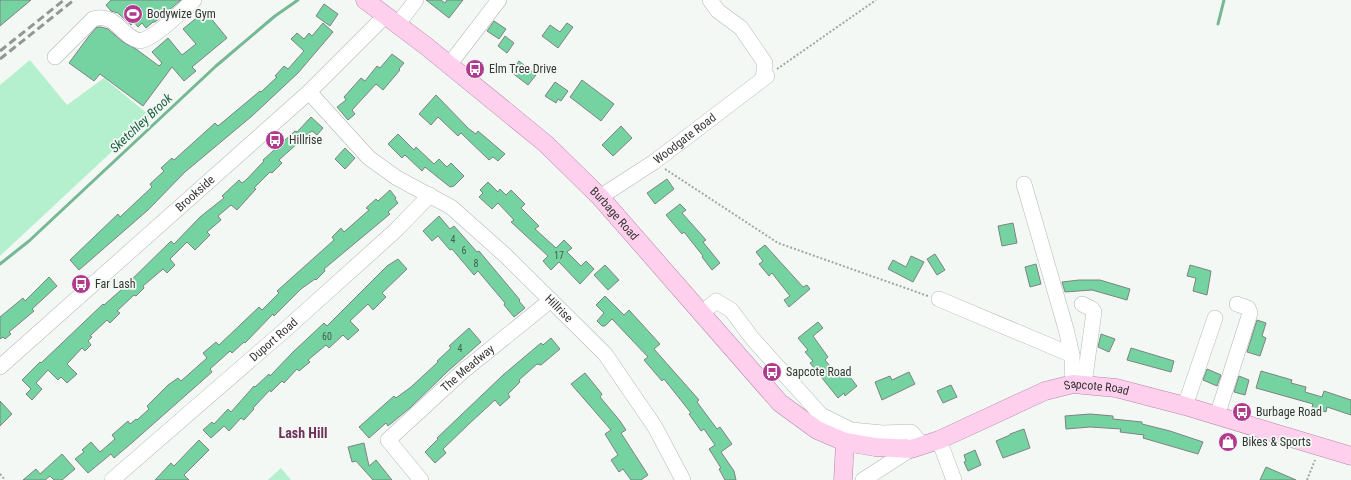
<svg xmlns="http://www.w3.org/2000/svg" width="1351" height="480" font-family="'Roboto Condensed',sans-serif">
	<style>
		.green { fill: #b4f0cd }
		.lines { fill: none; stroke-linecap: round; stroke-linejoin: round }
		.stream { stroke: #75b893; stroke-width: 3 }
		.building { fill: #74d3a0; stroke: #7f8381 }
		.minor-casing { stroke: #b3b8b5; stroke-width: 16 }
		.major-casing { stroke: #b786a5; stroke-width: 19 }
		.path { stroke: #a3a7a4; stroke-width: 2; stroke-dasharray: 2 2; stroke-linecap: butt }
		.minor { stroke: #fff; stroke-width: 15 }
		.major { stroke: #fed0ed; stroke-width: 18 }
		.rail { stroke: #939794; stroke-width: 3; stroke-dasharray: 8 4; stroke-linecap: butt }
		.labels { text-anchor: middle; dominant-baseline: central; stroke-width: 3.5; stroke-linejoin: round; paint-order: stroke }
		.number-label { font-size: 10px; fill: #455e50 }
		.poi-label { font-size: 12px; fill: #353735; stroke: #f3f8f5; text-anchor: start }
		.street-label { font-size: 12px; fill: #353735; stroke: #f3f8f5 }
		.water-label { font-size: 13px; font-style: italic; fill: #19603f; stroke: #f3f8f5 }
		.quarter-label { font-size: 14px; font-weight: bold; fill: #6e325b; stroke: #f3f8f5 }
	</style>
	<rect width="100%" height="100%" fill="#f3f8f5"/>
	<!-- green -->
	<path class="green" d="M30 60 67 105 104 78 150 116 0 256V85Z
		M281 468 291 480H268Z"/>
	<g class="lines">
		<!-- stream -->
		<path class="stream" d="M1218 24 1224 0
			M0 264 29 241 216 66 275 16 298 0"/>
	</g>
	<!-- building -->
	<path class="building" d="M0 0H31L0 26Z
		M111 0H181L155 22H153L146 28 142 23 138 27 134 22 131 25 118 13 111 11 106 5Z
		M426 0H441L445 3 447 0H463L449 18Z
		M324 4 338 14 330 26 316 16Z
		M205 11 227 38 192 67 196 71 184 81 172 67 143 106 100 74 94 81 69 63 89 36 97 27H101L108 29 123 42 136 49 159 66 162 63 152 52 168 38 182 55 196 44 183 29Z
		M494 21 506 29 499 39 487 31Z
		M323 23 333 32 298 73 252 116 185 172 148 210 79 270 70 260 118 214 120 217 152 187 150 184 164 171 161 168 172 158 174 160 215 123 218 126 260 91 261 92 277 77 275 76 284 66 288 69 304 51 291 39 297 33 304 39 309 33 312 36Z
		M567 23 573 27 558 48 542 36 550 25 560 32Z
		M505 36 514 43 507 53 498 46Z
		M392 54 404 63 399 69 400 70 383 90 376 84 352 110 355 114 348 120 337 107 346 100 344 97 361 78 365 81 377 66 380 68Z
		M519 61 536 75 528 85 511 72Z
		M582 80 614 104 601 121 570 97Z
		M555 82 568 91 561 101 558 99 556 103 545 96Z
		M436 95 469 129 476 134 478 131 505 154 498 161 493 157 489 160 461 133 458 136 438 117 431 125 419 114Z
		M311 117 323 128 317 135 312 131 309 133 279 160 282 163 272 173 270 172 254 188 256 189 237 210 231 205 218 216 221 220 207 232 210 235 195 250 187 242 170 259 175 265 167 273 163 269 143 286 144 288 136 296 134 295 117 311 120 313 110 323 107 320 90 336 92 337 88 341 91 345 85 351 82 348 67 364 77 374 67 383 61 377 58 380 48 370 36 383 42 389 32 400 26 394 31 389 22 380 40 362 41 363 103 304 104 305 121 290 171 241 174 244 200 217 224 198 222 196 239 180 242 183 246 180 264 161 263 160 295 131 297 132Z
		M621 126 632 138 613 156 602 145Z
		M398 134 414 150 416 147 434 164 439 159 447 167 451 163 464 176 454 186 450 187 425 167 422 171 405 155 402 158 388 144Z
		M345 148 355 158 345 169 335 159Z
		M667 179 674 189 655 204 647 193Z
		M488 182 498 192 500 189 506 195 511 190 525 204 521 208 539 226 535 229 556 248 564 240 572 248 567 252 581 266 586 261 594 269 580 284 559 262 551 270 543 261 548 256 511 222 514 220 498 203 492 209 479 197 483 193 480 190Z
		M390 190 396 198 395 199 398 203 388 212 390 214 324 269 325 271 316 280 315 279 301 289 274 316 273 314 245 343 244 342 232 353 230 351 210 369 212 372 134 441 114 458 111 454 88 473 75 459 84 452 82 450 91 442 100 452 115 439 112 435 128 421 130 424 136 419 137 420 149 409 147 406 168 385 178 378 181 381 207 358 203 353 216 342 219 345 259 307 262 310 279 293 277 291 334 240 332 237 341 228 344 232 369 210 366 208 376 199 378 201Z
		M680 204 686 210 682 213 706 240 703 242 720 263 712 270 702 257 703 256 684 232 682 234 666 215Z
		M439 216 450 229 454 226 477 252 479 251 520 300 519 301 525 308 514 317 504 305 505 303 478 271 474 275 452 249 450 250 438 236 432 241 423 231Z
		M1013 223 1017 243 1002 246 998 226Z
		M765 245 803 287 807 285 810 289 789 307 784 300 790 296 772 273 769 276 759 264 763 261 756 252Z
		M935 254 945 270 937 275 927 259Z
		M911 256 924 262 913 282 888 269 893 260 906 267Z
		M398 259 407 269 382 293 386 297 373 310 368 304 350 321 359 330 348 340 343 335 329 348 326 345 308 360 310 362 299 371 297 369 284 383 282 381 271 392 270 390 253 408 254 409 244 420 241 418 229 431 224 426 211 438 203 430 212 422 214 424 228 409 231 412 254 386 255 387 269 374 270 376 293 352 324 323 327 326 387 266Z
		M1036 264 1041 284 1030 287 1025 267Z
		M605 265 619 280 608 290 594 275Z
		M1190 265 1211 271 1207 295 1193 291 1196 278 1187 276Z
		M49 277 57 286 32 309 34 311 9 332 11 334 5 339 3 337 0 339V317L23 298 25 301Z
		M1079 280H1100L1130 289 1127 300 1092 290 1065 292 1062 282Z
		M605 296 624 315 629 310 660 344 654 349 699 400 697 402 717 429 720 427 732 444 721 452 734 471 736 480H725L719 469 721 468 709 449 715 445 704 429 701 431 689 414 691 413 664 379 662 381 644 360 648 357 612 319 605 326H602L597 321 604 313 596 305Z
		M1257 320 1266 323 1262 336 1266 338 1260 356 1247 352Z
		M818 322 823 328 813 336 828 357 825 360 839 377 846 372 857 386 845 396 844 393 838 398 810 363 813 361 805 352 808 350 798 338Z
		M469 328 481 342 447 372 411 407 388 426 386 423 369 438 359 427 394 396 396 398 411 387 438 362 437 361 451 348 449 346Z
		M1101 334 1115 339 1109 352 1098 347Z
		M551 338 560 349 541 365 537 364 519 380 520 382 508 394 510 397 500 406 495 400 470 423 443 449 446 453 435 463 425 452 438 439 437 438 503 375 541 343 543 345Z
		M1131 348 1174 361 1171 372 1127 360Z
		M1207 369 1221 375 1217 386 1203 380Z
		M1261 371 1292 380 1291 383 1306 387 1305 392 1322 397 1324 391 1351 400V415L1327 407 1326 412 1312 407 1313 404 1256 388Z
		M909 372 915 384 882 400 875 382 890 376 892 380Z
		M585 373 602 394 600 397 620 421 626 430 621 433 648 475 641 480H631L623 469 619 472 611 460 618 455 605 434 611 430 571 384Z
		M1239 376 1249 380 1245 395 1234 392Z
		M951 385 957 397 943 403 937 391Z
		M0 401 12 414 0 426Z
		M1090 414 1113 416V419L1142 422V424L1170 431 1203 442 1198 454 1143 438 1144 435 1120 432 1121 429 1090 427 1066 429 1065 416Z
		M1024 429 1030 448 1003 458 996 441 1010 435V434Z
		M199 440 209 450 184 475 189 480H155L171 463 174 466Z
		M364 443 369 466 376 460 392 480H373L356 461 352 462 348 447Z
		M975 450 981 465 968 471 964 462 966 461 964 455Z
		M62 454 75 469 62 480H54L50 476 45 480H23L36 469 40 474Z
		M1266 467 1296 480H1260Z"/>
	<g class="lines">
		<defs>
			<g id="minor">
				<path d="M710 0 718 11 741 28 765 63 763 79"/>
				<path d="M398 24 416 0"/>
				<path d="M55 57 93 19C116 12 121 37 140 41 157 37 180 12 194 0"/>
				<path d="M449 65 499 0"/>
				<path id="s1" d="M309 92 369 158 397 178 451 207 506 256 605 354 655 427 683 480"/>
				<path d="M1024 184 1066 329 1072 355 1073 384"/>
				<path id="s2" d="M600 197 654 162 767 76"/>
				<path d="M939 299 1072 355"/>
				<path d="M1082 304 1092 309 1094 312 1084 384"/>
				<path d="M701 314 716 301 731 310 752 338 821 415 851 430 883 433 911 432 923 446"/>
				<path id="s3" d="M0 367 309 92 386 15"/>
				<path d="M1185 406 1215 318"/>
				<path d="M1217 416 1250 313 1248 308 1237 304"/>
				<path d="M939 440 954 480"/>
				<path id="s4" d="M112 480 286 329 395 231 430 195"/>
				<path id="s5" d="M421 480 388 440 462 372 551 300"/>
				<path d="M863 480 911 449"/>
			</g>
			<g id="major">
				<path id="s6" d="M365 0 426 46 546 144 600 197 780 403 817 430 845 442 875 447 911 449 939 440 1045 391 1073 384 1116 388 1185 406 1351 456"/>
				<path d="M843 480 845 442"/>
			</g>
		</defs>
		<!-- minor casing -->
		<use href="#minor" class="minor-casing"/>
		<!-- major casing -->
		<use href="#major" class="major-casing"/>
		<!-- path -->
		<path class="path" d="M777 69 876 0
			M665 169 778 243 928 296
			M0 474 5 480
			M1307 480 1315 460"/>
		<!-- minor -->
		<use href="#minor" class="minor"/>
		<!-- major -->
		<use href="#major" class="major"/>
		<!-- rail -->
		<path class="rail" d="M0 51 64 0
			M0 59 74 0"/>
	</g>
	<!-- icons -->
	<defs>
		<symbol id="stadium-disc" viewBox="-11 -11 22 22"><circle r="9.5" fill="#b1398e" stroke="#f3f8f5"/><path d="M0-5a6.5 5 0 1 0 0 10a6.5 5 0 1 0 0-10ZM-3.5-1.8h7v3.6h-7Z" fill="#fff"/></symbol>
		<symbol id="bus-disc" viewBox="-11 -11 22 22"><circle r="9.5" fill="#b1398e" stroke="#f3f8f5"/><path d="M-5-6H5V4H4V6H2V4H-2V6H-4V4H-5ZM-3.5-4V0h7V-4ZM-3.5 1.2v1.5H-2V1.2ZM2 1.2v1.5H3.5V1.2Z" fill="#fff"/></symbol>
		<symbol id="shop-disc" viewBox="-11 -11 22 22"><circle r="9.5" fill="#b1398e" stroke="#f3f8f5"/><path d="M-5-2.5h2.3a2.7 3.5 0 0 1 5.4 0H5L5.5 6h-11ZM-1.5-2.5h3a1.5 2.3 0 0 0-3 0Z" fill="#fff"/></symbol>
	</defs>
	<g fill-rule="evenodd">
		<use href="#stadium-disc" x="122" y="3" width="22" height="22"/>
		<use href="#bus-disc" x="464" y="58" width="22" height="22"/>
		<use href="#bus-disc" x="264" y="129" width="22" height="22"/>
		<use href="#bus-disc" x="70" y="273" width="22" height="22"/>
		<use href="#bus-disc" x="761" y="361" width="22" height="22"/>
		<use href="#bus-disc" x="1231" y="401" width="22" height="22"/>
		<use href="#shop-disc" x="1217" y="431" width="22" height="22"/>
	</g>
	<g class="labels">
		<!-- number labels -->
		<g class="number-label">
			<text x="453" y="239">4</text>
			<text x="464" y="250">6</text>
			<text x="559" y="255">17</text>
			<text x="476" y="263">8</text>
			<text x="327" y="336">60</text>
			<text x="460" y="348">4</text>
		</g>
		<!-- poi labels -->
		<g class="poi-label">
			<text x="147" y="14">Bodywize Gym</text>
			<text x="489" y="69">Elm Tree Drive</text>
			<text x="289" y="140">Hillrise</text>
			<text x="95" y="284">Far Lash</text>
			<text x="786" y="372">Sapcote Road</text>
			<text x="1256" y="412">Burbage Road</text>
			<text x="1242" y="442">Bikes &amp; Sports</text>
		</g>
		<!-- street labels -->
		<g class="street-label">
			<text stroke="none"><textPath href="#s2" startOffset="103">Woodgate Road</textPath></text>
			<text stroke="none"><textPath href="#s3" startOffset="261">Brookside</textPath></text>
			<text stroke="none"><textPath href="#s6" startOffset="329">Burbage Road</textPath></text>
			<text stroke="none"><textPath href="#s1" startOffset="333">Hillrise</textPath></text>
			<text stroke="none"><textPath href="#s4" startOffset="214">Duport Road</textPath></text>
			<text stroke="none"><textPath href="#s5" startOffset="159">The Meadway</textPath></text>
			<text stroke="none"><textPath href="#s6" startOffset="922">Sapcote Road</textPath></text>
		</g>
		<!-- water labels -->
		<g class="water-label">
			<text transform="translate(141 123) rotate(-43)">Sketchley Brook</text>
		</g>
		<!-- quarter labels -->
		<g class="quarter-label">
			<text x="303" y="433">Lash Hill</text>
		</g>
	</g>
</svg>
